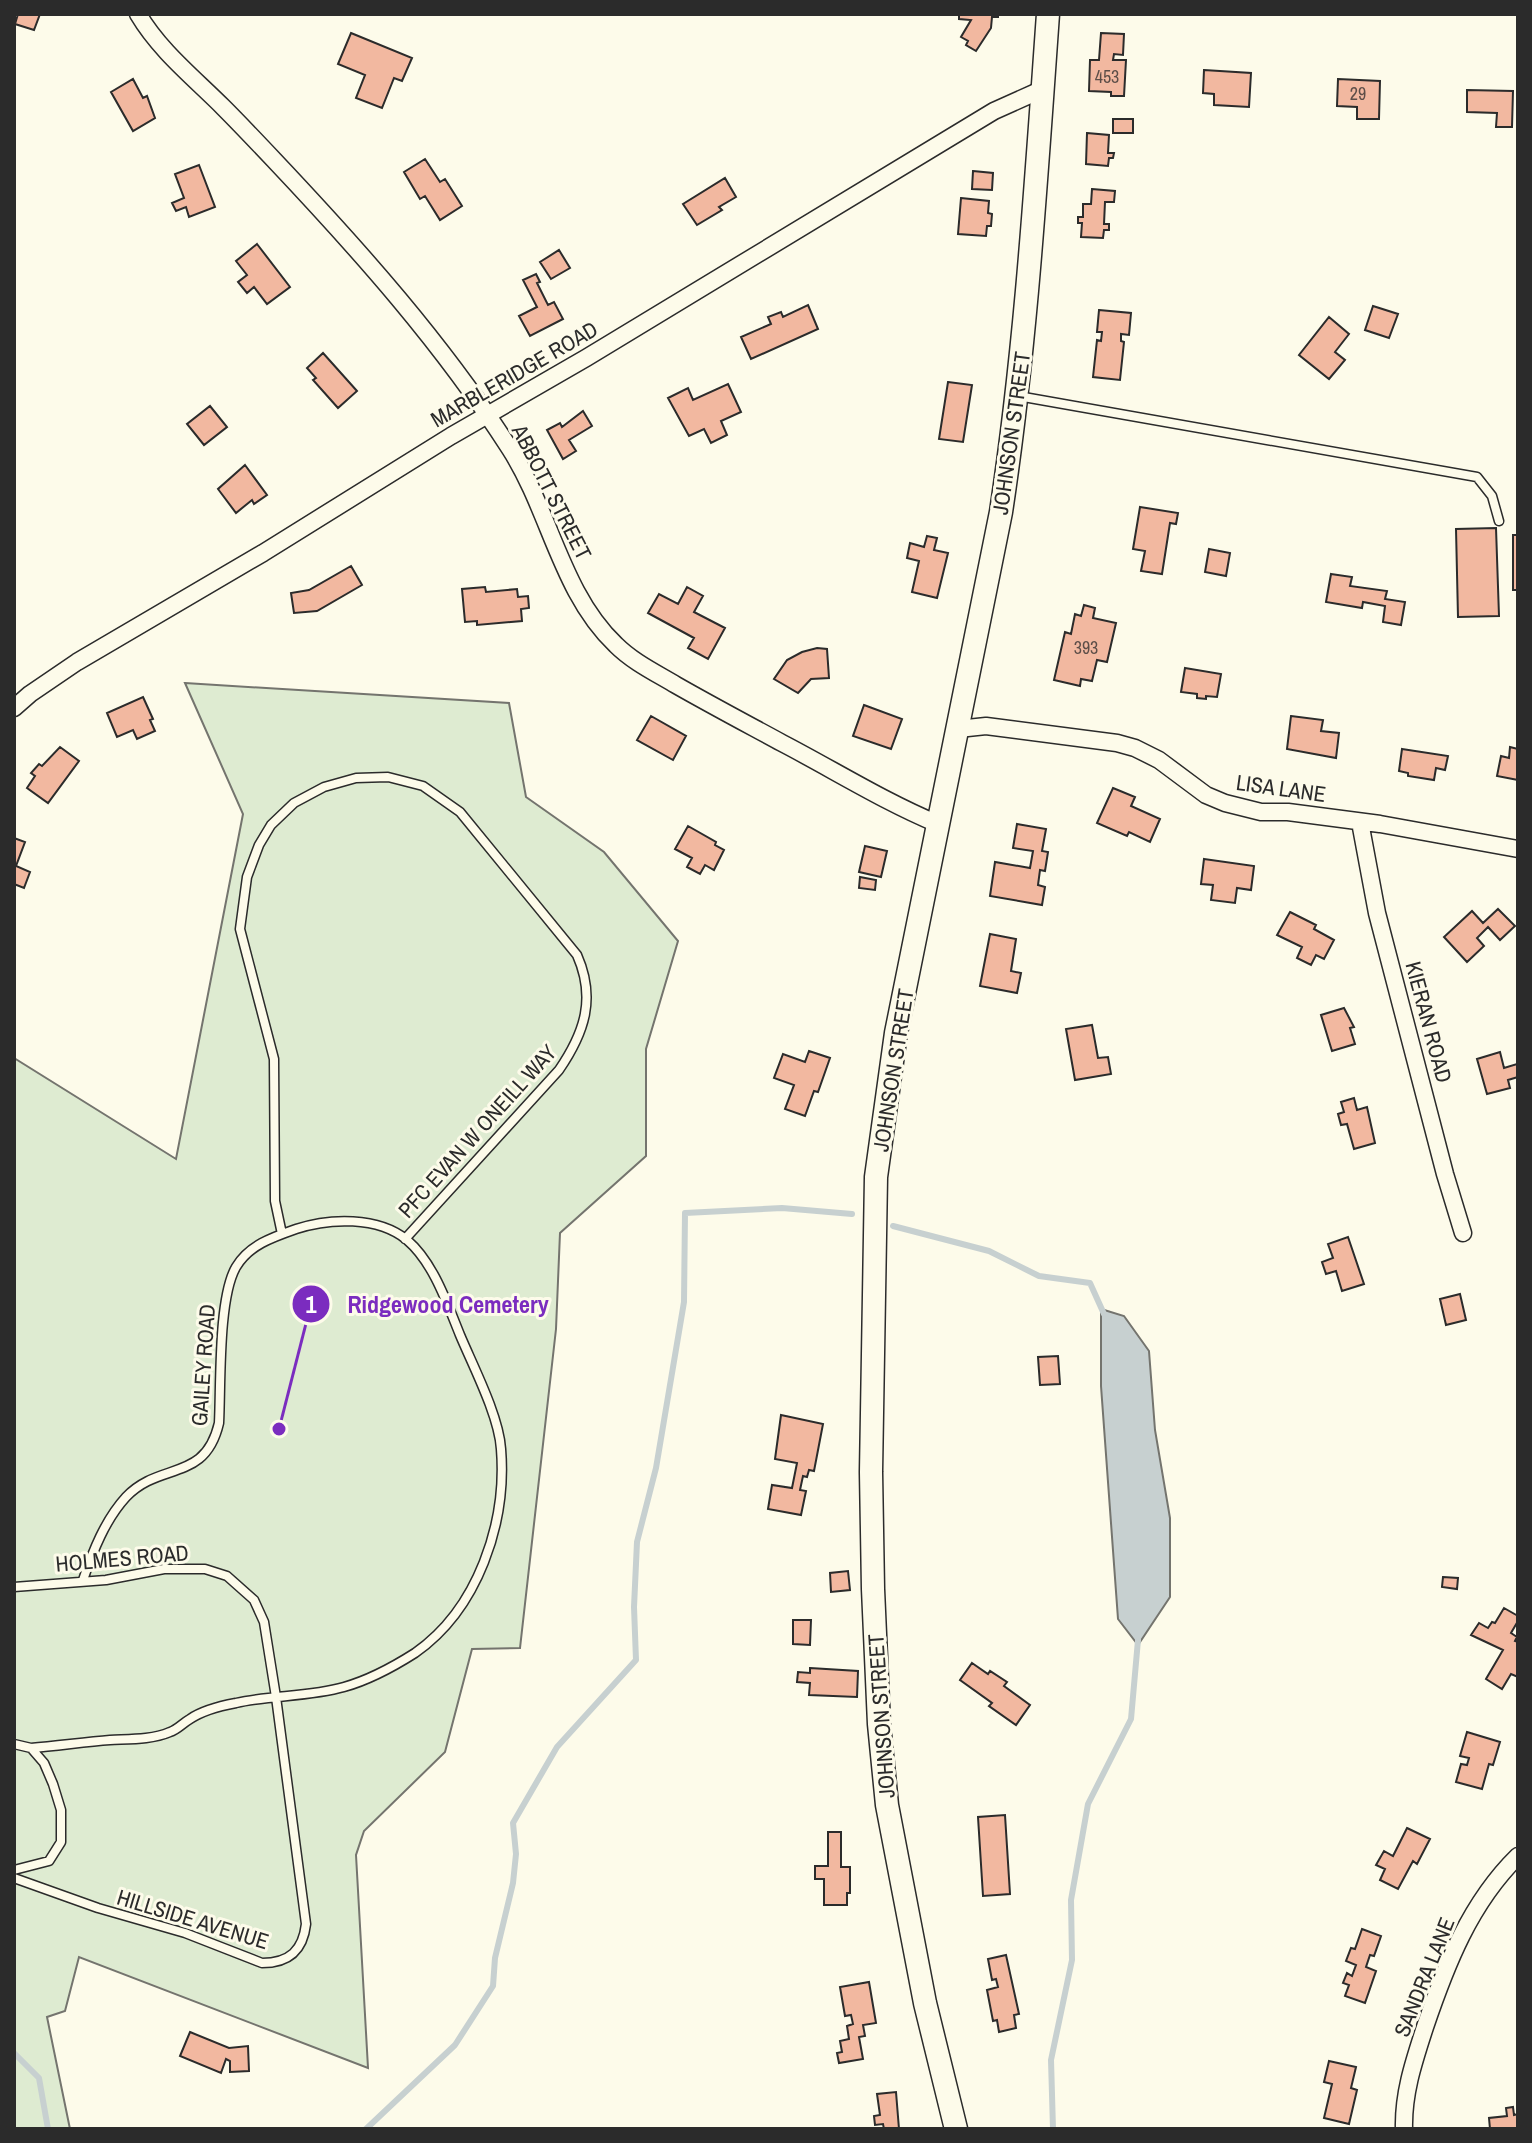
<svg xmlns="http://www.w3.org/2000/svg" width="1532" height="2143" font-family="'Archivo Narrow',sans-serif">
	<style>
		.green { fill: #deebd1; stroke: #74746e; stroke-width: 2 }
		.water { fill: #c7d0d0; stroke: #74746e; stroke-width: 2 }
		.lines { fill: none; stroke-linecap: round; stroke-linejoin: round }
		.stream { stroke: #c7d0d0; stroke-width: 6 }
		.building { fill: #f2b8a0; stroke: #2b2b2b; stroke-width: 2 }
		.service-casing { stroke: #2b2b2b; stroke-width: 11 }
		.minor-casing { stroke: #2b2b2b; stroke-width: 19 }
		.tertiary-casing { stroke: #2b2b2b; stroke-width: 25 }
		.service { stroke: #fdfbea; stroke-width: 8 }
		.minor { stroke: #fdfbea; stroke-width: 16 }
		.tertiary { stroke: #fdfbea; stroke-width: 22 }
		.labels { text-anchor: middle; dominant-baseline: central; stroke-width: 6; stroke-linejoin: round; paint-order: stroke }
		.number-label { font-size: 18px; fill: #5d4e48 }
		.street-label { font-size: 22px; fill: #2b2b2b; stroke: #fdfbea }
		.leader { fill: none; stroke: #7b2cbf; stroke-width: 3 }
		.callout-dot { fill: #7b2cbf; stroke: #fdfbea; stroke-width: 3 }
		.mark-label { font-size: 24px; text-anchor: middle; font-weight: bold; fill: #fff }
		.callout-label { font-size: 24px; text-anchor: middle; font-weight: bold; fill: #7b2cbf; stroke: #fdfbea; stroke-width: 6; stroke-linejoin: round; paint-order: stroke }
	</style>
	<rect width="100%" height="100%" fill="#fdfbea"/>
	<!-- green -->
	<path class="green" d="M185 683 509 703 526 797 604 852 678 941 646 1049V1156L560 1233 556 1329 520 1648 472 1649 445 1752 364 1831 356 1855 368 2068 79 1957 65 2011 47 2017 70 2129H14V1058L176 1159 243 814Z"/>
	<!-- water -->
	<path class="water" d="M1101 1309 1124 1316 1149 1351 1155 1430 1170 1518V1597L1138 1645 1118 1619 1101 1386Z"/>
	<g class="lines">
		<!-- stream -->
		<path class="stream" d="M893 1226 989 1251 1039 1276 1090 1283 1104 1314
			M14 2053 39 2078 48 2129
			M366 2129 455 2045 493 1986 495 1958 513 1883 516 1854 513 1823 557 1747 636 1660 634 1607 637 1542 656 1468 684 1302 685 1213 782 1208 852 1214
			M1053 2129 1051 2060 1072 1960 1071 1900 1088 1804 1131 1719 1138 1640"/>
	</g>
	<!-- building -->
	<path class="building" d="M18 14H40L34 30 15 24Z
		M959 14H998V17H992L991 28 976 51 966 45 968 41 961 37 971 20 959 19Z
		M351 33 412 58 402 81 394 78 382 108 356 98 365 75 338 64Z
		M1101 33 1124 34 1123 55 1114 54 1113 60H1126L1124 96H1111V92L1089 91 1090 60H1099Z
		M1204 70 1251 73 1249 107 1214 105V94L1203 93Z
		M133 79 143 98 147 96 155 118 133 131 111 92Z
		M1338 79 1380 81 1379 119H1357V107L1337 106Z
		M1467 90 1513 91 1512 127H1496L1497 113 1467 112Z
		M1113 119H1133V133H1113Z
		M1087 133 1109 135 1108 153H1114L1113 158H1109L1108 166 1086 164Z
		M425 159 440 182 445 179 462 206 440 220 425 196 420 199 404 172Z
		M199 165 215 207 189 217 186 207 176 211 172 203 184 198 175 174Z
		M973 171 993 173 992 190 972 189Z
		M725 178 736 197 719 207 722 210 697 225 683 204Z
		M1092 189 1115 191 1114 202H1105L1104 224H1109V230H1104L1103 238 1081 237 1082 223H1078V217H1083V204H1091Z
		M961 198 989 201 988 213 992 214 991 226H987L986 236 958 234Z
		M257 244 290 287 267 304 254 287 247 293 238 282 247 275 236 261Z
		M559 250 570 268 551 279 540 262Z
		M536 274 540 282 537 283 548 305 554 302 563 319 530 336 519 316 537 307 523 280Z
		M808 305 818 329 751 359 741 337 771 324 768 317 781 312 783 317Z
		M1373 306 1398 314 1389 338 1365 330Z
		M1099 310 1131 313 1129 335 1121 334V341L1124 342 1120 380 1093 377 1097 340 1101 341 1102 332H1097Z
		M1329 317 1349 334 1335 352 1345 360 1329 379 1299 355Z
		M323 353 357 391 338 408 313 380 316 378 307 368Z
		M948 382 972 385 963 442 939 439Z
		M728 384 741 412 721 421 727 435 711 443 704 429 689 436 668 398 688 388 693 400Z
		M210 406 227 427 204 445 187 424Z
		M583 411 592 426 569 440 576 451 563 459 547 430 560 423 562 427Z
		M245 465 267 495 254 504 252 500 236 513 218 489Z
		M1140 507 1178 513 1176 524 1170 523 1162 574 1141 571 1145 551 1133 549Z
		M1496 528 1499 616 1458 617 1456 529Z
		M1513 535H1518V590H1513Z
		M927 536 937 538 934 550 948 553 937 598 912 592 919 561 907 558 910 543 924 547Z
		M1209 549 1230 553 1226 576 1205 572Z
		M351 566 362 585 317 611 294 613 291 593 309 590Z
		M1331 574 1352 577 1350 586 1387 591 1385 599 1405 602 1401 625 1383 622 1385 606 1363 602 1362 608 1326 602Z
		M485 587 486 592 517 589 518 597 528 596 529 608 521 609 522 621 477 625V621L465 622 462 589Z
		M687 587 703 596 694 612 725 628 708 659 688 648 694 638 648 613 659 594 678 604Z
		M1084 605 1095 608 1093 618 1116 623 1107 662 1097 660 1092 681 1081 679 1080 686 1054 680 1065 632 1071 634 1075 614 1081 616Z
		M817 648 827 649 829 678 811 679 798 693 774 679 787 660 802 652Z
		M1185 668 1221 674 1217 697 1206 696V699L1197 698V694L1181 692Z
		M143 697 153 719 150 720 155 731 137 739 133 730 117 737 107 713Z
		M864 705 902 719 891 749 853 736Z
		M651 716 686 736 673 760 637 740Z
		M1291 716 1323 720 1321 731 1339 733 1336 758 1287 749Z
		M60 747 79 761 48 803 27 788 35 776 31 773 39 764 42 766Z
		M1510 747 1518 749V780L1497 776 1501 756 1509 758Z
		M1402 749 1448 756 1445 770 1436 768 1434 780 1408 776V773L1399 771Z
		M1113 788 1135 797 1131 806 1160 819 1150 842 1129 832 1127 836 1097 823Z
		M1017 824 1046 829 1042 851 1048 852 1045 871 1040 870 1038 885 1045 887 1042 905 990 896 995 862 1030 868 1033 851 1013 848Z
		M688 826 716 842 715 845 724 850 714 870 705 865 700 874 687 867 692 858 675 849Z
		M14 838 25 842 16 866 30 872 24 888 14 884Z
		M865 846 887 851 881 877 859 872Z
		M1204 859 1254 866 1251 890 1237 888 1235 903 1211 900 1213 885 1201 884Z
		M860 877 876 880 875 890 859 888Z
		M1498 909 1515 926 1500 940 1488 927 1477 938 1484 946 1467 962 1444 937 1472 911 1483 923Z
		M1290 912 1316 925 1314 929 1334 940 1324 959 1316 955 1311 965 1297 958 1302 947 1277 935Z
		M990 934 1016 939 1011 971 1021 973 1017 993 980 986Z
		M1344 1008 1354 1027 1350 1028 1355 1044 1332 1051 1321 1015Z
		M1092 1025 1098 1058 1108 1057 1111 1074 1075 1080 1066 1029Z
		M809 1051 830 1058 818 1092 814 1091 805 1116 785 1109 794 1085 774 1078 783 1054 805 1062Z
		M1500 1052 1504 1068 1517 1064 1518 1077 1508 1080 1510 1088 1487 1094 1477 1059Z
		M1354 1098 1357 1110 1367 1107 1375 1143 1354 1149 1347 1124 1341 1125 1338 1114 1344 1112 1341 1102Z
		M1348 1237 1364 1284 1342 1291 1336 1271 1326 1274 1322 1262 1333 1258 1328 1244Z
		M1460 1294 1466 1320 1446 1325 1440 1299Z
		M1058 1356 1060 1384 1040 1385 1038 1357Z
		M781 1415 823 1424 814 1471 809 1470 807 1477 803 1476 800 1490 806 1491 801 1515 768 1509 772 1485 792 1488 797 1463 775 1459Z
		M848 1571 850 1590 831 1592 830 1573Z
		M1443 1577 1458 1578 1457 1589 1442 1587Z
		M1504 1608 1518 1616V1621L1511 1633 1517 1637 1515 1641 1518 1642V1677L1511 1674 1502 1689 1486 1679 1503 1650 1471 1635 1479 1623 1488 1628 1492 1622 1495 1623Z
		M793 1620H811L810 1645 793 1644Z
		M972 1663 988 1674 990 1671 1007 1682 1004 1686 1030 1705 1016 1725 989 1706 992 1703 960 1680Z
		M810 1668 858 1671 857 1697 809 1695 810 1683 797 1682 798 1672 810 1673Z
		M1467 1732 1500 1742 1493 1765 1489 1764 1482 1789 1456 1782 1461 1764 1467 1765 1469 1758 1460 1756Z
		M1005 1815 1010 1894 983 1896 978 1817Z
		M1407 1828 1430 1839 1417 1864 1413 1861 1398 1889 1380 1880 1385 1869 1376 1865 1384 1851 1393 1856Z
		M828 1832H841V1867H850V1893H847V1905H824V1879H815V1866H828Z
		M1362 1929 1381 1936 1374 1956 1370 1955 1366 1967 1376 1971 1365 2003 1345 1996 1349 1985 1343 1983 1347 1973 1352 1976 1356 1965 1346 1961 1351 1948 1355 1949Z
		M1006 1955 1019 2014 1014 2015 1016 2028 999 2032 997 2020 993 2021 987 1990 998 1987 996 1979 992 1980 988 1959Z
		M869 1982 876 2023 863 2025 865 2036 859 2037 863 2059 839 2063 837 2053 842 2052 840 2041 849 2039 847 2026 853 2024 851 2015 845 2016 840 1987Z
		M190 2032 229 2048 248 2046 249 2071 230 2072V2061L226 2059 221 2073 180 2056Z
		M1329 2061 1356 2067 1351 2088 1357 2090 1349 2124 1324 2118 1332 2084 1324 2082Z
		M896 2092 899 2129H884L883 2124 875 2125 874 2116 880 2115 877 2094Z
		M1513 2107 1514 2115 1518 2114V2129H1490L1489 2118 1507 2116 1506 2108Z"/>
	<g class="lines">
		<defs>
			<path id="service" d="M1018 396 1477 477 1492 496 1499 521
				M282 1234 275 1201 274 1059 240 929 247 877 259 845 271 825 294 803 324 787 356 778 388 777 423 786 460 812 577 955C596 998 585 1032 559 1070L405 1239
				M14 1587 106 1580 164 1569H205L227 1576 254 1600 264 1622 276 1697 306 1924C303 1950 290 1963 262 1963L185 1933 98 1908 14 1878
				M14 1744 31 1748 44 1763 53 1784 61 1810V1842L49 1861 14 1870
				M31 1748C57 1746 84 1742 110 1740 130 1739 151 1740 170 1732 177 1730 183 1723 190 1719 203 1710 220 1706 236 1703 271 1695 309 1697 344 1687 369 1680 393 1667 415 1653 478 1609 507 1523 501 1449 499 1416 473 1366 460 1335 447 1303 433 1262 407 1240 378 1216 329 1218 296 1229 273 1237 249 1245 236 1267 218 1298 221 1385 219 1423 205 1483 160 1461 126 1497 105 1520 93 1551 83 1580"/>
			<path id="minor" d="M138 14C160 51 193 77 223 107 240 124 257 142 274 160 359 250 443 344 510 449 550 511 561 593 616 645 633 662 656 673 676 685 711 705 747 724 782 743 834 770 883 801 938 824
				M14 708 30 694 77 662 263 553 451 436 586 358 994 111 1043 89
				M958 729 986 726 1117 743 1135 748 1159 760 1206 795 1225 803 1261 812H1288L1380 824 1518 849
				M1360 822 1377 913 1445 1174 1463 1233
				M1404 2129C1403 2093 1414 2061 1425 2027 1446 1965 1470 1903 1518 1856"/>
			<path id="tertiary" d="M956 2129 925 2003 887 1805 879 1724 873 1589 871 1472 876 1177 896 1033 1001 512C1026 347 1036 181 1048 14"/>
		</defs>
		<!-- service casing -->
		<use href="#service" class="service-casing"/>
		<!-- minor casing -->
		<use href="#minor" class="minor-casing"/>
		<!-- tertiary casing -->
		<use href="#tertiary" class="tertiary-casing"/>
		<!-- service -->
		<use href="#service" class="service"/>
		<!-- minor -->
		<use href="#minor" class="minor"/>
		<!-- tertiary -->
		<use href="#tertiary" class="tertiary"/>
	</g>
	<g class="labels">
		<!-- number labels -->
		<g class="number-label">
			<text x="1107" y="76">453</text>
			<text x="1358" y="93">29</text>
			<text x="1086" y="647">393</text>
		</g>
		<!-- street labels -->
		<g class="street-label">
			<text transform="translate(514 374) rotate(-30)">MARBLERIDGE ROAD</text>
			<text transform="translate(1011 433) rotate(-82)">JOHNSON STREET</text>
			<text transform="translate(552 492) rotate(63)">ABBOTT STREET</text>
			<text transform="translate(1281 788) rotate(8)">LISA LANE</text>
			<text transform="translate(1429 1022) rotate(75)">KIERAN ROAD</text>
			<text transform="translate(893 1070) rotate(-81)">JOHNSON STREET</text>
			<text transform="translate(477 1131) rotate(-48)">PFC EVAN W ONEILL WAY</text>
			<text transform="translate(203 1365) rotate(-86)">GAILEY ROAD</text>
			<text transform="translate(122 1558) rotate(-5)">HOLMES ROAD</text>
			<text transform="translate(881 1716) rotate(-94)">JOHNSON STREET</text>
			<text transform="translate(193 1919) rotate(17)">HILLSIDE AVENUE</text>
			<text transform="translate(1424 1977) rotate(-68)">SANDRA LANE</text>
		</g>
	</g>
	<!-- callouts -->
	<path class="leader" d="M279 1429L311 1304"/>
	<g class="callout-dot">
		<circle cx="279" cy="1429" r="8"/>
		<circle cx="311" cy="1304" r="20"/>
	</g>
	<g class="mark-label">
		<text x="311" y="1313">1</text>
	</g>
	<g class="callout-label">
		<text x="448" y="1313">Ridgewood Cemetery</text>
	</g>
	<!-- border -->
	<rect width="1532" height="2143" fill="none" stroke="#2b2b2b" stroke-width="32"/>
</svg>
